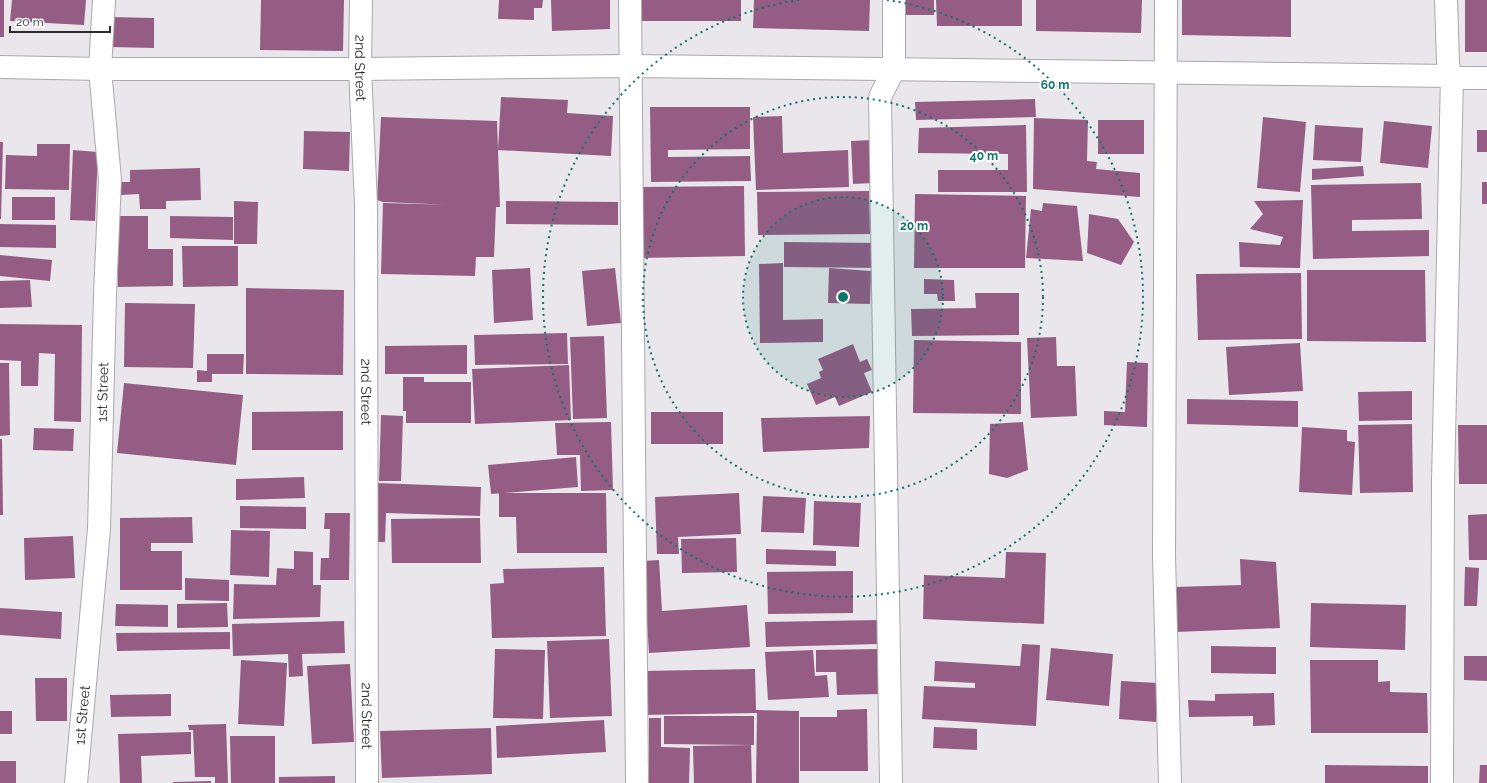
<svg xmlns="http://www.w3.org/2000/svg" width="1487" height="783" font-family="Raleway,sans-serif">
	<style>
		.building { fill: #955d84 }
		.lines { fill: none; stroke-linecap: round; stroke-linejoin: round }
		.minor-casing { stroke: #aaa8ac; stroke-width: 24 }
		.minor { stroke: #fff; stroke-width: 22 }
		.ring { fill: none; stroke: #0f766e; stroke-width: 2; stroke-dasharray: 2 4 }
		.labels { text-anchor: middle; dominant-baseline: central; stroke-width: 4; stroke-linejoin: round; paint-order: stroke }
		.street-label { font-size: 14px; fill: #2b2b2c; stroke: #fff }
		.centre { fill: #0f766e; stroke: #fff; stroke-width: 2 }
		.ring-label { font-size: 12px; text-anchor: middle; font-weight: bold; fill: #0f766e; stroke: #fff; stroke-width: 4; stroke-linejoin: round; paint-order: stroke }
	</style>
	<rect width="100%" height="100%" fill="#e9e7eb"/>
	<!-- building -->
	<path class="building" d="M0 0H4V37H0Z
		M12 0H86L84 25 10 21Z
		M261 0H344L343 51 260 50Z
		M499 0H543L542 8H534V20L498 19Z
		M551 0H610V29L552 31Z
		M639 0H741V21H639Z
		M754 0H870L869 31 753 28Z
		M905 0H934V15H906Z
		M936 0H1022V26H937Z
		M1036 0H1142L1141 33 1036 31Z
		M1182 0H1291V37L1182 35Z
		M1465 0H1487V52H1465Z
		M110 17 154 18V48L110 47Z
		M501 97 568 100 567 113 613 116 611 156 498 150Z
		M1035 99 1036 117 916 120 915 102Z
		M650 107H750V149L668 150V157L750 156 751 181 651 182Z
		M782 116 783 153 848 150 849 187 756 190 753 117Z
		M381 117 497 121 500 207 383 202 377 200Z
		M1263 117 1306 122 1300 192 1257 188Z
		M1034 118 1088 120 1087 161 1097 162 1096 169 1140 173V197L1033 189Z
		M1098 120H1144V154H1098Z
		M1384 121 1432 126 1428 168 1380 163Z
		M1026 125 1027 192H938V170H1008V154L918 153 919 128Z
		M1315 125 1363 128 1361 162 1313 160Z
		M1477 130H1487V152H1477Z
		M304 131 350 132 349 171 303 169Z
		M872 140 873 183 853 184 851 141Z
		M0 142H3L1 219H0Z
		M37 144H70L69 190 5 189 6 155 37 156Z
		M73 150 98 152 95 221 70 220Z
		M1363 166 1364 176 1312 180V169Z
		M200 168 201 200 166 201V209H140L139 194 121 195V182H130V170Z
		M1482 182H1487V204H1482Z
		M1421 183 1422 219 1352 220V231L1429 230V256L1313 259 1311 185Z
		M744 186 745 256 640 258 639 187Z
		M869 191 870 234 758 235 757 192Z
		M915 194 1026 196 1025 268H914Z
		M12 197H55V220H12Z
		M1303 200 1300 268 1240 267 1239 242 1280 245 1283 237 1250 229 1263 214 1254 201Z
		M234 201 258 202 257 244H234Z
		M506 201 618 202V225L506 224Z
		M383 203 496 206 494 257H476L475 276 381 274Z
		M1043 203 1077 206 1083 261 1026 258 1031 209 1042 211Z
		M1089 214 1118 219 1134 242 1121 265 1087 253Z
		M117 216H148V249H173V286L118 287Z
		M170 216 233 217V240L170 238Z
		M0 224 56 225V248L0 247Z
		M784 242 882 243V268L784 267Z
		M182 246H238V286L183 287Z
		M0 255 52 260 50 281 0 276Z
		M783 263V320L823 319V342L760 343 759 264Z
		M530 268 533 320 494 323 492 270Z
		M615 268 621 323 587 326 582 271Z
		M829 268 871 271 870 304 828 303Z
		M1307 270H1425L1426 342 1307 341Z
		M1301 273 1302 339 1198 340 1196 274Z
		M924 279 954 280 955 301H938L937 294H924Z
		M30 280 32 307 0 308V281Z
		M246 288 344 290 343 375 246 374Z
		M975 293H1019V335L912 336 911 309 976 308Z
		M125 303 195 304 193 368 124 367Z
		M0 324 82 325 81 422 54 421 55 354 39 353 38 386H21V361L0 360Z
		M567 333 568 364 475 365 474 335Z
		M604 336 607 418 573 419 570 337Z
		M1056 337 1057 366H1075L1077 416 1031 418 1027 338Z
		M914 340 1021 342V414L913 413Z
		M1300 343 1303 391 1229 395 1226 347Z
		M853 344 860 362 867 359 872 370 864 373 872 392 839 406 835 397 816 405 807 384 821 378 819 372 823 370 818 359Z
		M467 345V374H385V346Z
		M207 354H244L243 374H212V382H197V370L207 371Z
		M1127 362 1148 363 1147 427 1104 425V411L1125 412Z
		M0 363H9L10 435 0 436Z
		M569 365 571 420 475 424 472 369Z
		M403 377H424V382H471V423H406V411H403Z
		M124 383 243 395 236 465 117 453Z
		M1412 391V420L1359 421 1358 392Z
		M1187 399 1298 401V427L1187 424Z
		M343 411V450H252V412Z
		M651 412H723V444H651Z
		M381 415 403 416 401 481H379Z
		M870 416 869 448 763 452 761 418Z
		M611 422 613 490 581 491 580 455H557L555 423Z
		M1023 422 1028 470 1007 478 989 474 990 424Z
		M1412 424 1413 492 1360 493 1358 425Z
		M1458 425H1487V484H1459Z
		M1302 427 1347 430V441L1355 442 1352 495 1299 492Z
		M34 428 74 429 73 451 33 450Z
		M0 439H2L3 515H0Z
		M576 457 578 487 491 494 488 465Z
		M304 477 305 498 236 500V479Z
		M377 483 481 487 480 516 386 513 385 542H375Z
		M499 493H606L607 553H517L516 517H499Z
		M739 493 741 534 678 537 679 554H657L655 497Z
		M763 496 806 498 804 533 761 532Z
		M814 501 861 503 859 547 813 545Z
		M240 506 306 507V529L240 528Z
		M325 513H350L349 580H320L321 558H329L330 529H324Z
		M1487 514V560H1469L1468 515Z
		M192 517 193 543H151V551H182V590H120V518Z
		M480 518 481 563H392L391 519Z
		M231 530 270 531 269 577 230 575Z
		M73 536 75 578 25 580 24 538Z
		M736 538 737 572 682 573 681 539Z
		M766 549 836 551V566L766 564Z
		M294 551 313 552V585H321L320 617 233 619 234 584 276 585 277 568 294 569Z
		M1006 552 1046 553 1044 624 923 619 924 575 1005 578Z
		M1240 559 1276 562 1280 628 1175 632 1173 587 1241 585Z
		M659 560 662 611 747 605 750 647 649 653 643 561Z
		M604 567 606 636 492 638 490 584 504 583 503 569Z
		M1465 567 1479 568 1477 606H1464Z
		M853 571V613L768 614 767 572Z
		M185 578 229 580V601L185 600Z
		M227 603 228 627 177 628V604Z
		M1311 603 1406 605 1405 650 1310 647Z
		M116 604 168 605V627L115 626Z
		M0 608 62 612 61 639 0 635Z
		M879 620V644L766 647 765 622Z
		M344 621 345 653 302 654 303 676 289 677 288 654 233 656 232 624Z
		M230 632V649L117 651 116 633Z
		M609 639 612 716 550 718 547 641Z
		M1022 644 1040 645 1036 726 922 719 924 686 975 688V683L934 681 935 661 1020 666Z
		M1211 646 1276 647V674L1211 673Z
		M1051 648 1113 654 1109 706 1046 700Z
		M495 649 545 650 543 719 493 718Z
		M878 649 880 694 837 695 836 672H816V650Z
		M813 650 815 676 827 675 829 697 768 700 765 652Z
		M1464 656H1487V681L1464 680Z
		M241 660 287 663 284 726 238 724Z
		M1310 660H1378V682L1390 681V692L1427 693 1428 733H1311Z
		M350 664 354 742 312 744 307 666Z
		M755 669 756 710 799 711V783H756L757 713 641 715 640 671Z
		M35 678H67V721H36Z
		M1121 681 1158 683 1156 722 1119 719Z
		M1274 693 1275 725 1253 726V716L1189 717 1188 700 1215 701V694Z
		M171 694V716L111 717 110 695Z
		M867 709 868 771H800V717H837V710Z
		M0 711H12V734H0Z
		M664 716H754V745L664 744Z
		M649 718H661V747L690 748 689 783H649Z
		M604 720 606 752 497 758 496 726Z
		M226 724 228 783H215V777H195L193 730H189L188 725Z
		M934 727 977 729V750L933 748Z
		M491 728 492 774 382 778 380 731Z
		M191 732V754L141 756 142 783H120L118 734Z
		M230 736H275V783H231Z
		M751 745 752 783H694L693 746Z
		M0 761H16V783H0Z
		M1325 765 1428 766V783H1325Z
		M1480 765H1487V783H1479Z
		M335 776V783H279V777Z
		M211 781V783H173V782Z"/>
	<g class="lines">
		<defs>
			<g id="minor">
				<path id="s1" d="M361 0 360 69 366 205 367 783"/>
				<path d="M630 0 637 783"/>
				<path d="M1166 0 1164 556 1170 783"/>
				<path d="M1446 0 1448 63 1450 74 1456 78H1487"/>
				<path d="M0 67 100 69H360L631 66 1452 76 1443 482 1442 783"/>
				<path id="s2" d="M76 783 99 529 105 295 110 180 100 69 104 0"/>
				<path d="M891 783 880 97 894 69V0"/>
			</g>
		</defs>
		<!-- minor casing -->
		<use href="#minor" class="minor-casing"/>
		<!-- minor -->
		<use href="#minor" class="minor"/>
	</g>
	<!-- distance rings -->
	<circle cx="843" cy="297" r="100" fill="#0f766e" fill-opacity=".12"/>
	<g class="ring">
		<circle cx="843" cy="297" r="100"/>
		<circle cx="843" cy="297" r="200"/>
		<path d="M887 0A300 300 0 1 1 799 0"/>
	</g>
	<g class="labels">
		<!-- street labels -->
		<g class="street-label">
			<text stroke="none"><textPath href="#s1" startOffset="68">2nd Street</textPath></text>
			<text stroke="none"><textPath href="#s1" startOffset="392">2nd Street</textPath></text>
			<text stroke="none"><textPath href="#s2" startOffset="392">1st Street</textPath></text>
			<text stroke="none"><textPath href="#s2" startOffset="68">1st Street</textPath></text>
			<text stroke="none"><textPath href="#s1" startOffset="716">2nd Street</textPath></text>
		</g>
	</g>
	<circle cx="843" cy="297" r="6" class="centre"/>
	<g class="ring-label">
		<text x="1055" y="89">60 m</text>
		<text x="984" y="160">40 m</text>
		<text x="914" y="230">20 m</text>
	</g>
	<!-- scale -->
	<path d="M10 26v6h100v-6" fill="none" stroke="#2b2b2c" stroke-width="2"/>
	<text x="16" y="26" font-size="12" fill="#2b2b2c" stroke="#ffffff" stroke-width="3" paint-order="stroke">20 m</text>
</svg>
